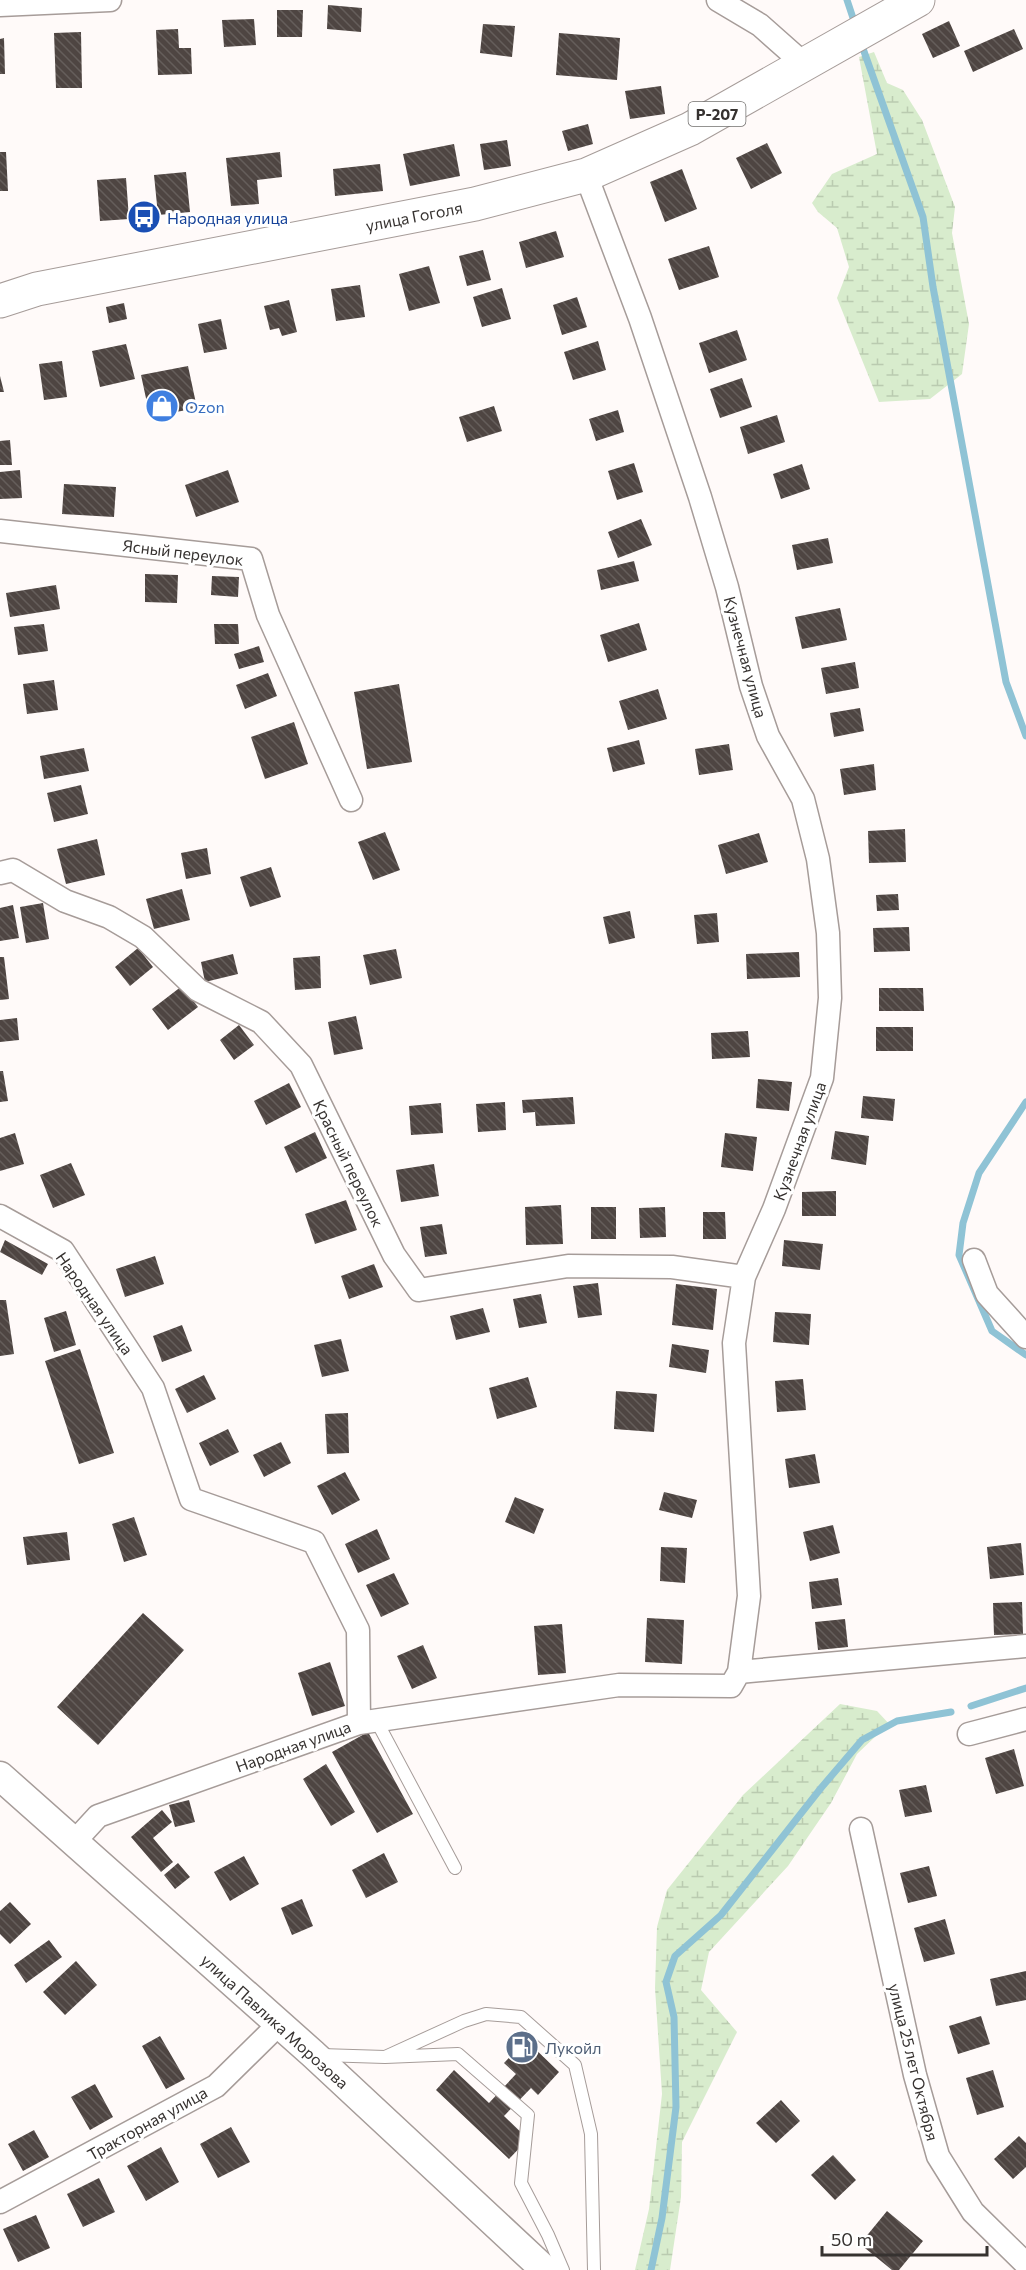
<svg xmlns="http://www.w3.org/2000/svg" width="1026" height="2270" font-family="Commissioner,sans-serif">
	<style>
		.wetland { fill: url(#wetland-marsh) }
		.lines { fill: none; stroke-linecap: round; stroke-linejoin: round }
		.stream { stroke: #8fc3d5; stroke-width: 7 }
		.building { fill: url(#building-back-hatch) }
		.service-casing { stroke: #a69c99; stroke-width: 14 }
		.minor-casing { stroke: #a69c99; stroke-width: 25 }
		.tertiary-casing { stroke: #a69c99; stroke-width: 31 }
		.primary-casing { stroke: #a69c99; stroke-width: 35 }
		.service { stroke: #fff; stroke-width: 12 }
		.minor { stroke: #fff; stroke-width: 22 }
		.tertiary { stroke: #fff; stroke-width: 28 }
		.primary { stroke: #fff; stroke-width: 33 }
		.labels { text-anchor: middle; dominant-baseline: central; stroke-width: 6; stroke-linejoin: round; paint-order: stroke }
		.shield { fill: #fff; stroke: #72706e; stroke-width: 1.5 }
		.shield-label { font-size: 15px; font-weight: bold; fill: #363230 }
		.street-label { font-size: 16px; fill: #363230; stroke: #fff }
		.transit-label { font-size: 16px; fill: #164399; stroke: #fff; text-anchor: start }
		.shop-label { font-size: 16px; fill: #366cbe; stroke: #fff; text-anchor: start }
		.service-label { font-size: 16px; fill: #4e5e75; stroke: #fff; text-anchor: start }
	</style>
	<defs>
		<pattern id="wetland-marsh" width="20" height="14" patternUnits="userSpaceOnUse" patternTransform="scale(1.5)"><rect width="20" height="14" fill="#d8eccd"/><path d="M1 5h8M5 5V1M11 12h8M15 12V8" fill="none" stroke="#bacbb0"/></pattern>
		<pattern id="building-back-hatch" width="6" height="6" patternUnits="userSpaceOnUse" patternTransform="scale(1.5)"><rect width="6" height="6" fill="#4e4542"/><path d="M-1 5l2 2M0 0l6 6M5-1l2 2" fill="none" stroke="#655e5b"/></pattern>
	</defs>
	<rect width="100%" height="100%" fill="#fffaf9"/>
	<!-- wetland -->
	<path class="wetland" d="M874 52 887 83 903 90 922 120 955 207 952 233 969 324 962 374 930 399 879 402 837 298 849 267 837 228 818 212 812 203 832 174 877 154 859 57Z
		M840 1704 877 1711 892 1727 878 1734 857 1754 831 1803 788 1866 709 1952 701 1990 737 2032 682 2142 681 2197 670 2270H635L649 2209 662 2094 655 1988 657 1927 667 1890 743 1795Z"/>
	<g class="lines">
		<!-- stream -->
		<path class="stream" d="M847 0 856 27
			M861 43 923 217 933 287 1006 682 1026 736
			M1026 1102 979 1173 963 1223 959 1255 992 1331 1026 1355
			M971 1706 1026 1688
			M651 2270 662 2218 676 2107 674 2017 666 1982 675 1956 721 1915 821 1788 862 1740 897 1721 951 1712"/>
	</g>
	<!-- building -->
	<path class="building" d="M328 5 362 8 361 32 327 29Z
		M277 10H303L302 37H277Z
		M254 19 256 45 224 47 222 20Z
		M949 21 960 46 933 58 922 34Z
		M483 24 515 26 512 57 480 53Z
		M178 29 179 48H191L192 74 158 75 156 30Z
		M1014 29 1023 49 973 72 964 51Z
		M81 32 82 88H56L54 33Z
		M559 33 620 38 617 80 556 75Z
		M4 38 5 74H0V39Z
		M661 86 665 114 630 119 625 91Z
		M588 124 593 144 568 151 562 131Z
		M507 140 511 166 484 170 480 144Z
		M767 143 782 173 751 189 736 158Z
		M454 144 460 176 410 186 403 154Z
		M0 152H6L8 191H0Z
		M280 152 282 177 257 180 259 204 231 206 226 158Z
		M380 164 383 191 335 196 333 169Z
		M682 169 697 209 665 222 650 182Z
		M186 172 190 212 158 215 154 175Z
		M126 178 129 219 100 221 97 180Z
		M556 231 564 257 526 268 519 242Z
		M709 246 719 277 679 290 668 259Z
		M483 250 491 280 467 286 459 256Z
		M429 266 440 303 409 311 399 274Z
		M360 285 365 317 336 321 331 289Z
		M502 288 511 319 482 327 473 297Z
		M577 297 587 327 562 335 553 305Z
		M289 300 297 332 282 336 279 328 270 330 264 306Z
		M124 303 127 319 109 323 106 307Z
		M221 319 227 349 204 353 198 324Z
		M737 330 747 360 709 373 699 343Z
		M598 341 606 370 573 380 564 352Z
		M126 344 135 379 100 387 92 351Z
		M62 361 67 397 44 400 39 364Z
		M188 366 197 408 150 417 141 375Z
		M0 376 4 392H0Z
		M742 378 752 407 720 418 710 389Z
		M494 406 502 431 467 442 459 417Z
		M618 410 624 432 596 441 589 419Z
		M777 415 785 442 748 454 740 427Z
		M10 440 12 465H0V441Z
		M634 463 643 492 617 500 608 471Z
		M802 464 810 489 781 499 773 474Z
		M20 470 22 498 0 499V472Z
		M228 470 239 502 196 517 185 485Z
		M64 484 116 487 114 517 62 514Z
		M641 519 652 545 618 558 608 532Z
		M828 538 833 563 797 570 792 545Z
		M634 561 639 581 601 590 597 570Z
		M145 574 178 575 177 603 145 602Z
		M212 576 239 577 238 597 211 595Z
		M56 585 60 609 10 617 6 593Z
		M840 608 847 640 802 649 795 617Z
		M639 623 647 650 608 662 600 635Z
		M44 624 48 651 18 655 14 627Z
		M214 624H238L239 644H215Z
		M259 646 264 662 239 669 234 654Z
		M855 662 859 688 826 694 821 668Z
		M268 673 277 696 245 709 236 685Z
		M54 680 58 710 27 714 23 684Z
		M399 684 412 762 367 769 354 692Z
		M658 689 667 719 628 730 619 701Z
		M860 708 864 731 834 737 830 713Z
		M294 722 308 764 265 779 251 737Z
		M639 740 645 764 613 772 607 748Z
		M729 744 733 770 699 775 695 749Z
		M84 748 89 771 44 779 40 756Z
		M874 764 876 790 844 795 840 769Z
		M81 785 88 814 54 822 47 793Z
		M905 829 906 862 869 863 868 831Z
		M385 832 400 870 373 880 358 842Z
		M759 833 768 862 726 874 718 845Z
		M97 839 105 875 66 884 57 849Z
		M207 848 211 874 186 879 181 853Z
		M271 867 281 897 250 907 240 877Z
		M182 889 190 920 154 929 146 899Z
		M898 894 899 910 877 911 876 895Z
		M43 903 49 939 26 943 20 907Z
		M13 905 19 938 0 941V908Z
		M630 911 635 938 609 944 603 917Z
		M717 913 719 942 697 944 694 915Z
		M909 927 910 951 874 952 873 928Z
		M138 948 153 967 130 986 115 967Z
		M396 949 402 978 370 985 363 955Z
		M799 952 800 977 747 979 746 954Z
		M233 954 238 974 205 982 201 962Z
		M320 956 321 988 295 990 293 958Z
		M0 957H4L9 999 0 1000Z
		M182 986 198 1007 168 1030 152 1009Z
		M879 988H923L924 1011H879Z
		M356 1016 363 1049 334 1055 328 1022Z
		M17 1018 19 1040 0 1042V1020Z
		M239 1025 254 1045 234 1060 220 1040Z
		M876 1027H913V1051H876Z
		M748 1031 750 1057 712 1059 711 1033Z
		M0 1071H3L8 1101 0 1102Z
		M758 1079 792 1082 789 1111 756 1108Z
		M289 1083 301 1107 266 1125 254 1101Z
		M863 1096 895 1099 893 1121 861 1118Z
		M573 1097 575 1124 536 1126 535 1112 523 1113 522 1100Z
		M505 1102 506 1130 478 1132 476 1104Z
		M441 1103 443 1133 411 1135 409 1106Z
		M835 1131 869 1136 866 1165 831 1159Z
		M315 1132 327 1158 296 1173 284 1147Z
		M15 1133 24 1164 0 1171V1138Z
		M725 1133 757 1137 753 1171 721 1167Z
		M71 1163 85 1195 53 1208 40 1175Z
		M434 1164 439 1196 401 1202 396 1170Z
		M836 1191V1216H802V1192Z
		M346 1200 357 1230 315 1244 305 1214Z
		M561 1205 563 1244 526 1245 525 1207Z
		M591 1207H616V1239H591Z
		M665 1207 666 1237 640 1238 639 1208Z
		M703 1212H725L726 1239H703Z
		M442 1224 447 1254 425 1257 420 1227Z
		M5 1240 48 1264 42 1275 0 1252Z
		M784 1240 823 1244 820 1270 782 1266Z
		M155 1256 164 1284 125 1297 116 1269Z
		M374 1264 383 1287 349 1299 341 1276Z
		M598 1283 602 1315 578 1318 573 1286Z
		M676 1284 717 1289 713 1330 672 1325Z
		M541 1294 547 1323 519 1328 513 1299Z
		M0 1300H6L14 1354 0 1356Z
		M483 1308 490 1332 456 1340 450 1316Z
		M66 1311 76 1345 54 1352 44 1318Z
		M775 1312 811 1314 809 1345 773 1342Z
		M182 1325 192 1351 162 1362 153 1336Z
		M341 1339 349 1371 322 1377 314 1345Z
		M672 1344 709 1350 706 1373 669 1367Z
		M80 1349 114 1453 79 1464 45 1361Z
		M204 1375 216 1399 187 1413 175 1389Z
		M528 1377 537 1407 497 1419 489 1388Z
		M803 1379 806 1410 777 1412 775 1381Z
		M616 1391 657 1394 654 1432 614 1429Z
		M348 1413 349 1453 327 1454 325 1414Z
		M228 1429 239 1452 210 1466 199 1443Z
		M281 1442 291 1463 264 1477 253 1455Z
		M815 1454 820 1483 789 1488 785 1459Z
		M345 1472 360 1500 332 1515 317 1486Z
		M664 1492 697 1500 692 1518 659 1510Z
		M515 1497 544 1509 534 1534 505 1522Z
		M134 1517 147 1555 124 1562 112 1524Z
		M833 1525 840 1553 810 1561 803 1532Z
		M377 1529 390 1559 358 1573 345 1544Z
		M67 1532 70 1560 27 1565 23 1537Z
		M1021 1543 1024 1575 990 1579 987 1547Z
		M661 1547 687 1548 685 1583 660 1581Z
		M394 1573 409 1604 381 1617 366 1585Z
		M838 1578 842 1605 812 1609 809 1582Z
		M1022 1602 1023 1634 994 1635 993 1603Z
		M143 1613 184 1650 98 1745 57 1707Z
		M647 1618 684 1620 682 1664 645 1662Z
		M845 1619 848 1647 818 1650 815 1622Z
		M562 1624 566 1673 538 1675 534 1626Z
		M423 1645 437 1678 412 1689 397 1656Z
		M330 1662 345 1706 312 1716 298 1673Z
		M368 1732 413 1814 377 1833 332 1752Z
		M1014 1749 1024 1786 996 1794 985 1758Z
		M326 1764 355 1812 331 1826 303 1779Z
		M926 1785 932 1812 905 1817 899 1790Z
		M189 1800 195 1822 175 1827 169 1805Z
		M162 1810 172 1822 153 1838 173 1862 161 1872 131 1837Z
		M384 1853 398 1882 366 1898 352 1870Z
		M244 1856 259 1884 230 1901 214 1872Z
		M178 1863 190 1877 175 1889 164 1875Z
		M929 1866 937 1896 908 1903 900 1873Z
		M302 1899 313 1926 292 1935 281 1908Z
		M10 1902 31 1924 10 1944 0 1934V1911Z
		M945 1919 955 1954 924 1962 914 1928Z
		M49 1940 62 1957 26 1983 14 1965Z
		M76 1961 97 1985 65 2015 43 1992Z
		M1026 1971V2000L996 2006 990 1979Z
		M981 2016 990 2044 958 2054 949 2026Z
		M160 2036 185 2079 166 2089 142 2046Z
		M526 2040 559 2072 538 2095 531 2088 504 2116 528 2139 509 2159 436 2090 454 2070 489 2103 516 2074 504 2063Z
		M993 2070 1004 2107 977 2115 966 2078Z
		M95 2084 113 2117 90 2130 71 2097Z
		M781 2100 800 2121 776 2143 756 2123Z
		M231 2127 250 2162 218 2178 200 2144Z
		M34 2130 49 2157 23 2171 8 2144Z
		M1019 2136 1026 2143V2167L1013 2179 994 2159Z
		M161 2147 179 2182 146 2201 127 2166Z
		M833 2155 856 2180 835 2200 811 2175Z
		M99 2178 115 2212 83 2227 67 2194Z
		M887 2211 923 2241 899 2270H892L860 2244Z
		M36 2215 50 2248 18 2262 3 2229Z"/>
	<g class="lines">
		<defs>
			<path id="service" d="M376 1720 455 1868
				M321 2055 385 2057 458 2054 528 2115 521 2183 548 2235 563 2270
				M385 2057 464 2021 486 2014 521 2017 575 2065 591 2134 594 2270"/>
			<path id="minor" d="M718 0 760 25 804 64
				M0 5 110 0
				M586 175 640 318 700 497 727 587 751 686 768 736 803 799 818 859 828 933 830 998 822 1078 774 1209 744 1277 734 1343 749 1596 739 1672
				M0 531 251 559 268 615 351 800
				M0 873 13 870 65 901 109 917 143 937 198 990 261 1022 301 1065 394 1255 419 1290 568 1266 672 1267 744 1277
				M0 1216 63 1251 153 1388 191 1499 314 1542 358 1630 359 1723 98 1816 75 1841
				M974 1260 987 1294 1026 1337
				M359 1723 619 1685 731 1686 739 1672 1026 1646
				M969 1734 1026 1719
				M861 1829 915 2075 938 2156 973 2212 1026 2264
				M0 2202 216 2086 279 2024"/>
			<path id="tertiary" d="M0 1776 313 2054 545 2270"/>
			<path id="primary" d="M0 301 37 289 475 204 586 175 690 129 918 0"/>
		</defs>
		<!-- service casing -->
		<use href="#service" class="service-casing"/>
		<!-- minor casing -->
		<use href="#minor" class="minor-casing"/>
		<!-- tertiary casing -->
		<use href="#tertiary" class="tertiary-casing"/>
		<!-- primary casing -->
		<use href="#primary" class="primary-casing"/>
		<!-- service -->
		<use href="#service" class="service"/>
		<!-- minor -->
		<use href="#minor" class="minor"/>
		<!-- tertiary -->
		<use href="#tertiary" class="tertiary"/>
		<!-- primary -->
		<use href="#primary" class="primary"/>
	</g>
	<!-- icons -->
	<defs>
		<symbol id="bus-disc" viewBox="-11 -11 22 22"><circle r="9.5" fill="#1a4fb4" stroke="#fff"/><path d="M-5-6H5V4H4V6H2V4H-2V6H-4V4H-5ZM-3.5-4V0h7V-4ZM-3.5 1.2v1.5H-2V1.2ZM2 1.2v1.5H3.5V1.2Z" fill="#fff"/></symbol>
		<symbol id="shop-disc" viewBox="-11 -11 22 22"><circle r="9.5" fill="#3f7fe0" stroke="#fff"/><path d="M-5-2.5h2.3a2.7 3.5 0 0 1 5.4 0H5L5.5 6h-11ZM-1.5-2.5h3a1.5 2.3 0 0 0-3 0Z" fill="#fff"/></symbol>
		<symbol id="fuel-disc" viewBox="-11 -11 22 22"><circle r="9.5" fill="#5c6f8a" stroke="#fff"/><path d="M-5.5-6h7V0h2V4h1.3V-2.5L3-4.5l.8-.8L6-3V5H2.5V1h-1V6h-7ZM-4.2-4.7v3.2H.2V-4.7Z" fill="#fff"/></symbol>
	</defs>
	<g fill-rule="evenodd">
		<use href="#bus-disc" x="125" y="198" width="38" height="38"/>
		<use href="#shop-disc" x="143" y="387" width="38" height="38"/>
		<use href="#fuel-disc" x="503" y="2028" width="38" height="38"/>
	</g>
	<g class="labels">
		<!-- shield labels -->
		<rect class="shield" x="688.5" y="102" width="57" height="24" rx="4.5"/>
		<g class="shield-label">
			<text x="717" y="114">Р-207</text>
		</g>
		<!-- street labels -->
		<g class="street-label">
			<text transform="translate(414 216) rotate(-11)">улица Гоголя</text>
			<text transform="translate(183 552) rotate(7)">Ясный переулок</text>
			<text transform="translate(746 657) rotate(75)">Кузнечная улица</text>
			<text transform="translate(799 1141) rotate(-70)">Кузнечная улица</text>
			<text transform="translate(349 1163) rotate(64)">Красный переулок</text>
			<text transform="translate(95 1303) rotate(55)">Народная улица</text>
			<text transform="translate(293 1746) rotate(-20)">Народная улица</text>
			<text transform="translate(275 2021) rotate(42)">улица Павлика Морозова</text>
			<text transform="translate(914 2062) rotate(76)">улица 25 лет Октября</text>
			<text transform="translate(147 2123) rotate(-29)">Тракторная улица</text>
		</g>
		<!-- transit labels -->
		<g class="transit-label">
			<text x="167" y="217">Народная улица</text>
		</g>
		<!-- shop labels -->
		<g class="shop-label">
			<text x="185" y="406">Ozon</text>
		</g>
		<!-- service labels -->
		<g class="service-label">
			<text x="545" y="2047">Лукойл</text>
		</g>
	</g>
	<!-- scale -->
	<path d="M822 2246v9h165v-9" fill="none" stroke="#363230" stroke-width="3"/>
	<text x="831" y="2246" font-size="18" fill="#363230" stroke="#ffffff" stroke-width="4.5" paint-order="stroke">50 m</text>
</svg>
